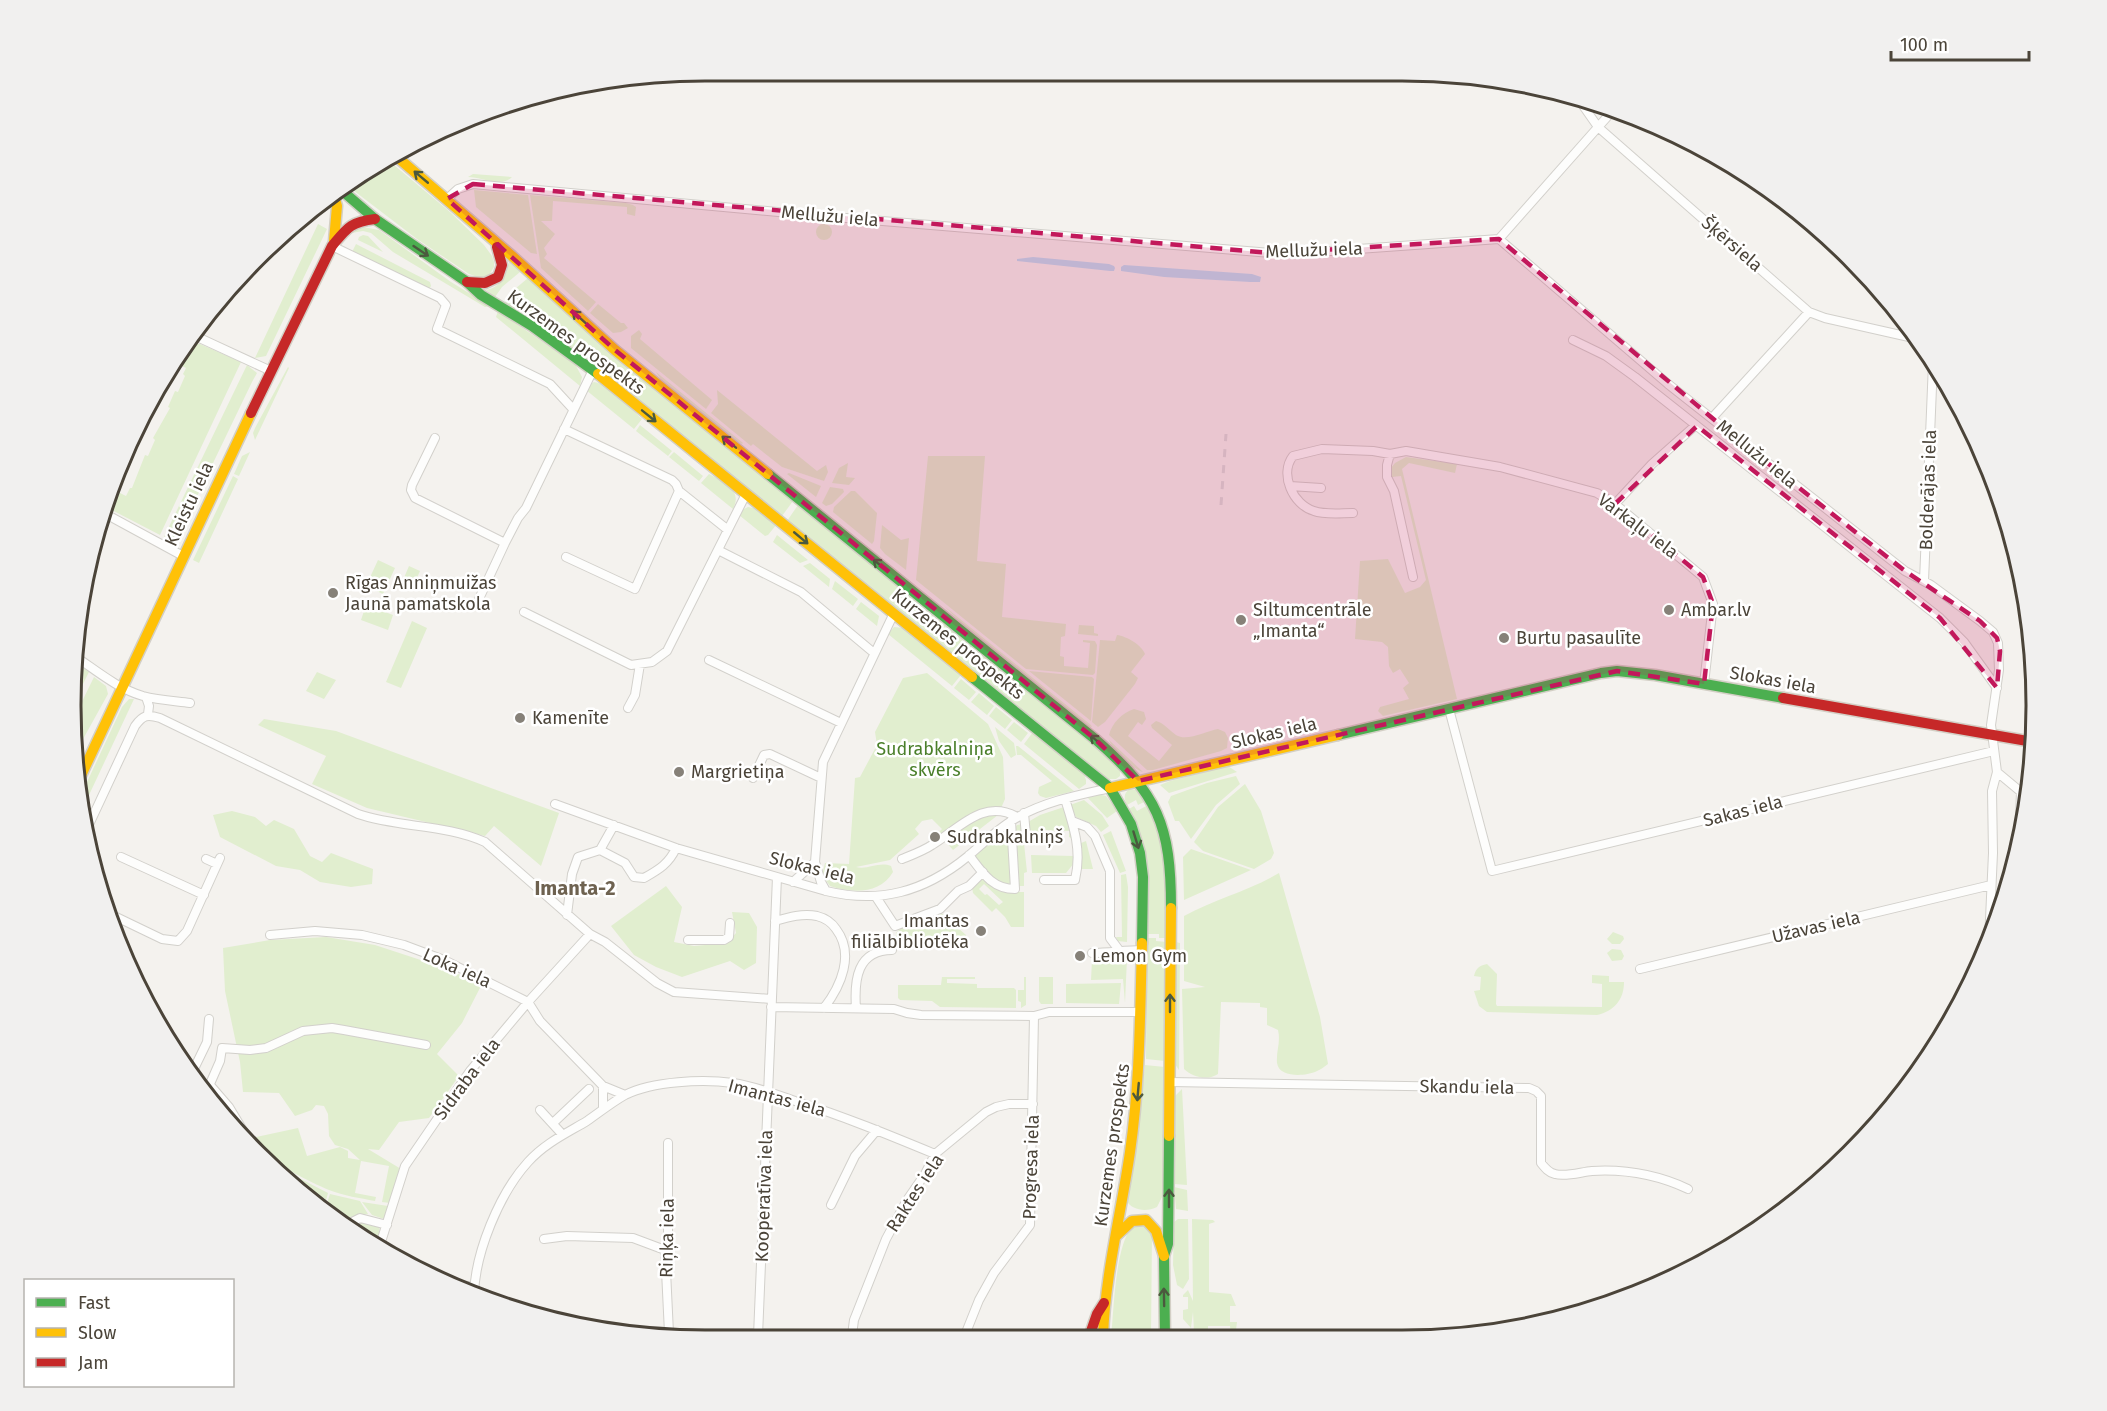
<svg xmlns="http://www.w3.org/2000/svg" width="2107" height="1411" font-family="'Fira Sans',sans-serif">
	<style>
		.green { fill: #e1eecf; fill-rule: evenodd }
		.water { fill: #c0ddf1 }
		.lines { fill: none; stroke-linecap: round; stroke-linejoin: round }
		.street-casing { stroke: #d2d0cb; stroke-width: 10 }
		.fast-casing { stroke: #d3cfc5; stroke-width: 13 }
		.slow-casing { stroke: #d3cfc5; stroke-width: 13 }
		.jam-casing { stroke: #d3cfc5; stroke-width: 13 }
		.street { stroke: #fdfdfc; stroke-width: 8 }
		.fast { stroke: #4caf50; stroke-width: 10 }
		.slow { stroke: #ffc107; stroke-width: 10 }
		.jam { stroke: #c62828; stroke-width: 10 }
		.rail { stroke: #dbdbda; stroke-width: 3; stroke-dasharray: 8 8; stroke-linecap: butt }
		.oneway { stroke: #4b593e }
		.marked { fill: #c2185b; fill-opacity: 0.2; stroke: #c2185b; stroke-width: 4.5; stroke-dasharray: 12 8; stroke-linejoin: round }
		.poi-dot { fill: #868178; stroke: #fff; stroke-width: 2 }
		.labels { text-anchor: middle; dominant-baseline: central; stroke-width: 5; stroke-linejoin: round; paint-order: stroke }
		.street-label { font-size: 18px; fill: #4b4439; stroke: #fff }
		.poi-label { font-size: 18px; fill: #4b4439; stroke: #fff; text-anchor: start }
		.park-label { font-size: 18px; fill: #4a7f2a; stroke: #fff }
		.neighbourhood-label { font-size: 20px; font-weight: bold; fill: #6e6250; stroke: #fff }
		.rim { fill: none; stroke: #4b4439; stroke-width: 3 }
	</style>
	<rect width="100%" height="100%" fill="#f4f2ee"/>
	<!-- green -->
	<path class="green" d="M388 160 450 212 484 245 492 256 494 262V267L489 275 481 278 469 274 417 239 345 184 352 178Z
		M473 174 512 177C501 188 482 177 468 177Z
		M474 190 528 195 537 254 531 253 476 207Z
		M530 195 626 203 633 205 636 207 635 216 627 214V207L553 201 552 221H541L555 234 544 248 547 254 544 258 596 302 588 311 541 268Z
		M318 224 327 229 266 356 255 358Z
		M816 232a8 8 0 1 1 16 0a8 8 0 1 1-16 0Z
		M363 227 379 230 451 282 490 306 485 307 393 252 371 233 363 231 351 233 357 228Z
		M363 235 368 236 383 252 358 240 359 237Z
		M356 244 430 282 431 286 429 289 352 252Z
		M509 262 520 272 502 287 495 297 486 290C501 287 506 276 509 262Z
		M528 278 609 352 793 501 782 516 526 316 505 303 509 294Z
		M598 304 621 323H624L628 328 621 332 613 333 590 313Z
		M498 311 575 364 582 377 580 386 496 317Z
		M639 330 642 334 640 339 712 400 706 409 631 348V336Z
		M188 343 200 344 241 362 160 535 106 507 114 490 126 496 130 488H132L145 455 148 456 155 440 153 438 170 408 168 407 175 391 178 392 185 376 183 374 186 368 176 363Z
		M247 365 257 373 252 382 177 538 173 541H166L164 537Z
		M288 367 289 368 255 440 253 433 255 428Z
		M656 372 743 443 742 444C724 432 664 388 656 372Z
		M594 382C612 385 629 407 642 419L634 429 586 390 590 384Z
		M717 390 817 471 826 465 828 472 824 481 782 467 753 444 751 446 711 413 718 404Z
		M640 425 672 451 668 456 636 431Z
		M250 452 239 476 234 474 242 456Z
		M674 452 703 476 699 481 669 457Z
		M928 456H985L977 561 1006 564 1002 617 1066 624 1065 636 1061 637 1060 656 1064 657V666L1088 668 1090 643 1083 642V640L1095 641 1097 645 1095 673 1093 675 1026 669 916 580Z
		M1406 457 1457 464 1455 473 1409 463 1402 469 1457 699 1383 716 1378 711 1380 707 1409 699 1403 688 1409 683 1400 669 1393 673 1389 666 1388 647 1382 642 1355 639 1360 561 1388 559 1405 593 1420 587 1426 580 1401 476 1392 477 1391 468 1395 463Z
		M848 463 846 477 855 478 849 485 832 483 839 468Z
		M789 473 821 486 816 497 787 474Z
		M709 474C724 482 743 490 733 509L701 483Z
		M233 476 238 479 199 563 193 560Z
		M830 487 843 489 844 492 832 504 826 506 822 503Z
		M851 491H855L877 513 874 541 872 544 833 512 834 507Z
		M798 505 1102 752 1120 771V776L1116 779H1107L787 521Z
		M748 507 758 509 777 524 768 535 765 536 739 515 744 509Z
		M882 525 901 540 909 538 906 570 885 554 880 548Z
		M777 535 808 560 800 563 773 542Z
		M378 560 395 568 383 594 366 586Z
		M810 563 830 579 829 587 803 566Z
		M409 566 420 571 411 591 400 587Z
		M835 581 858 599 853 606 832 589Z
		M861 602 879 616 877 626 856 609Z
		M366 605 393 615 388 630 361 620Z
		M944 606 1091 725 1092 727 1087 726 968 630Z
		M412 621 427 628 401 688 386 682Z
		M1079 625 1094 626V633L1098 634V636L1078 634Z
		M894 627 904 628 961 675 952 686 888 634Z
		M1117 635C1126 636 1142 645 1145 654L1131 672 1138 678 1135 684 1105 722 1098 727 1092 722 1100 640 1115 641Z
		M72 661 89 672 72 706Z
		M1029 671 1092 677 1094 679 1091 721Z
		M317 672 336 680 324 699 306 691Z
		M927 673 988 724 1003 757 1005 799 998 815 953 850 938 833 942 829 932 819 922 821 915 829 919 834 890 860 856 867C868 870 879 861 891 866L893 872C880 895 851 893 830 886L822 875 825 863 849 864 855 778 860 777 877 745 875 732 903 678Z
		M94 677 106 686 108 694 77 750 72 748V722Z
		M961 679 976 692 969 700 954 688Z
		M979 693 994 706 987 715 971 702Z
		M129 699H134L82 810 80 797 122 707Z
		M996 707 1012 720 1005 729 989 716Z
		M1134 709 1144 712 1146 719 1142 725 1138 722 1128 736 1159 761 1172 745 1152 728 1151 725 1156 721C1164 723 1169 730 1176 735 1187 742 1206 731 1218 729L1225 732 1228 738 1227 748 1221 751 1153 770H1147L1109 735C1112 723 1122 713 1134 709Z
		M264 719 336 731 559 813 541 866 494 826 485 836 367 808 312 784 326 756 258 725Z
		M1014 722 1028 733 1021 742 1007 730Z
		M995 727 1014 743 1016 755 1011 758 999 741Z
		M1033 732 1084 774 1086 780V784L1079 789 1024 744Z
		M1109 740 1143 772C1132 769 1113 751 1109 740Z
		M1016 746H1018L1074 791 1046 798 1040 796 1038 793 1039 787 1052 781 1021 755H1017Z
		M1228 766 1237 772 1169 793 1160 785 1170 781Z
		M1236 776 1240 784 1216 805 1191 839 1179 821H1175L1168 802 1171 796 1207 783Z
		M1245 784 1261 811 1274 853 1271 859 1254 869 1203 851 1194 842 1218 807Z
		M1130 789 1137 790 1146 801 1138 805 1136 800 1127 805C1124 799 1123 793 1130 789Z
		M1098 794 1106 796 1117 811 1107 818 1087 797Z
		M1084 800 1102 815 1109 826 1101 832 1096 826 1076 817 1070 805Z
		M1148 805C1169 846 1167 893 1167 938H1159V934H1148C1148 890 1151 848 1129 809L1134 806 1137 811Z
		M1064 807 1072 834 1071 838 1069 837V831L1039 830 1038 837 1031 836 1028 822 1040 815Z
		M232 811 255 817 266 826 274 820 294 829 310 856 322 862 331 853 373 869 372 884 351 887 320 882 300 870 276 866 220 837 213 815Z
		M1022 824 1027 872 1024 873V886H1017L1014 829 1017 825Z
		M1007 828 1011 881 1008 886 992 878 975 856Z
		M1111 831 1126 871 1120 873 1103 835Z
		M1086 841 1093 869H1082L1081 843Z
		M1191 849 1251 870 1184 900 1183 857Z
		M1031 855 1074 856 1075 862 1066 873H1032Z
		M1279 873 1320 1017 1328 1064C1324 1067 1320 1070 1315 1072 1305 1076 1279 1078 1277 1063 1276 1051 1281 1042 1278 1030L1267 1025V1008L1260 1007V1003L1221 1002 1218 1074C1208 1081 1192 1077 1184 1069L1182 989 1205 987 1184 981V916C1215 899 1249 891 1279 873Z
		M1126 874 1128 887 1127 942 1118 941 1116 937H1122L1121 875Z
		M983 877 1001 892H1024V927H1011L1005 917 996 908 992 912 973 893 972 887ZM984 884 1003 902 999 905 987 894 985 895 979 889Z
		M666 886 682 907 674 942 694 946 727 943 736 933 732 912 749 913 757 927 756 963 744 970 730 961 682 977 656 967 634 955 611 926Z
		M940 912 966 935V942H924V938H915V942L896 941V933L900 929Z
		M1613 932 1623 936 1624 939 1620 944H1612L1607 939Z
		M326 937 375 945 439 966 482 984 462 1023 437 1054 459 1076 429 1118 399 1122 379 1150 368 1149 401 1169 390 1203 382 1202 389 1166 361 1161 355 1193 376 1197 375 1201C360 1198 344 1196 329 1190 310 1182 258 1157 252 1138L298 1128 307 1156 340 1147 348 1151V1158L360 1160 348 1149 335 1145 329 1136 328 1114 324 1106 316 1105 312 1110 295 1116 279 1093 243 1092 240 1062 225 991 223 948 270 940Z
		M1147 938H1156V941L1167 942 1165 1061 1146 1059Z
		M1176 942 1180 943 1179 1070 1175 1064Z
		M1612 949 1621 950 1624 956 1622 960 1612 961 1607 953Z
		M1110 958H1127L1125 1003 1123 979 1091 980 1092 960H1110Z
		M1487 964 1497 974 1496 1004 1497 1006 1602 1007V984L1592 983V975L1609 976V982H1624C1624 1000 1614 1011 1597 1015L1487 1012 1479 1006 1474 991 1480 990 1481 977 1474 976C1476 968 1479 966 1487 964Z
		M942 977H975V979H947V983L977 984V988H1014L1016 990V1008L940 1007 932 1001 900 1000 898 998V985H941Z
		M1024 977H1026V1005L1021 1008V1002L1018 1001V990H1024Z
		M1039 977H1053V1004H1041L1039 1001Z
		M1121 983 1119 1004 1066 1003V984Z
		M1145 1065 1165 1067 1164 1193 1157 1207C1147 1212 1132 1211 1126 1200L1137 1142Z
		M1182 1089 1187 1185 1174 1184 1175 1096Z
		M215 1104C226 1110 237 1123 239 1135L228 1124Z
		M251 1147 291 1174 285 1181Z
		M293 1175 328 1193 324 1208 322 1206 325 1198H310L286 1182Z
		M1174 1187 1187 1190 1188 1211 1176 1209Z
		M330 1194 360 1201 368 1214 350 1217 344 1221 325 1209Z
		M362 1202 388 1206 384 1219 372 1215Z
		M1178 1219H1188L1189 1279 1183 1289 1177 1285 1173 1265 1174 1222Z
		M1192 1219 1213 1220 1215 1222 1209 1224V1292L1231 1294 1236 1306H1230V1322H1237L1236 1330 1231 1334 1230 1326H1208V1333L1194 1332 1193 1312 1191 1328 1183 1319V1310L1188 1309V1297H1183V1295L1188 1290 1193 1301Z
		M358 1220 380 1226 378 1239 374 1241 352 1226Z
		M1140 1224 1146 1226 1152 1232 1151 1338 1111 1337C1114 1309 1115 1245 1133 1225Z
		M1049 1330 1086 1331 1082 1337H1046Z"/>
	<!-- water -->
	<path class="water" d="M1033 257 1109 264 1114 266 1115 268 1114 271H1110L1017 261V259Z
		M1124 265 1252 274 1261 277 1260 282H1250L1164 277 1121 271V267Z"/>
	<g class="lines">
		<defs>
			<path id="street" d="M1577 97 1598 127 1809 312 1825 318 1918 339
				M447 199 458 189 473 184 810 215 1271 253 1316 252 1499 239 1668 384 1905 571 1931 585 1980 621 1993 632 1998 643 1999 670 1991 725 1997 772 1992 791 1993 853 1989 941
				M1499 239 1615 108
				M332 246 440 298 446 305 437 329 550 384 573 409
				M213 306 214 305
				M193 335 271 371
				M1573 340 1606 356 1635 377 1940 618 1964 642 1997 688
				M1712 418 1809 312
				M564 429 672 480 676 484 679 491 728 530
				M435 438 412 485 411 490 415 498 505 543 518 518 526 508 593 370
				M1390 454 1387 465V477L1394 491 1413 577
				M1290 486 1321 488
				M1615 504 1652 464 1696 425
				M102 512 183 556
				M1353 513C1341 513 1325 515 1314 511 1293 505 1279 474 1293 456L1322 449 1373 451 1390 454 1406 451 1500 467 1597 493 1615 504 1703 577 1713 604 1704 684
				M718 550 801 592 874 653
				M566 557 635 589 679 491
				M1924 581 1933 363
				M478 601 505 543
				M524 612 631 665 652 662 667 651 746 494
				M73 655C96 670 116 688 143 696 158 700 175 701 190 703
				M709 660 841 723
				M146 697 149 706 148 714
				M628 708 635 695 640 664
				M1449 709 1492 871 1994 751
				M1997 772 2021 792 2019 841
				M753 778 764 755 770 754 821 778
				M555 804 676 848 826 891C880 904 924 892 967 857 984 843 999 827 1018 817 1046 801 1079 795 1110 788
				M1024 813 1026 836
				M1072 821 1087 827 1095 836 1110 871V938L1119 950
				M86 831 135 726C143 715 147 714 160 718L358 814C399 828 446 824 485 842L590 934 605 942 657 983 674 992 771 999
				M600 850 625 863 634 877 644 878C658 870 669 864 676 848
				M969 855C982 872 992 889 1015 889L1011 821
				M121 857 204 895
				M206 859 217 864
				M902 859C912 855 923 851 932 845 959 829 983 798 1017 817
				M815 862 821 882 826 891
				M1044 880H1075C1082 851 1074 827 1065 799
				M793 882 815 862 823 762 894 613
				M876 897 895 926 940 909 958 891 969 886 983 872
				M110 914 162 939 178 941 187 931 220 858
				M567 915 572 874 578 857 600 850 614 825
				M775 921C789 917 803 913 817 916 825 918 832 923 836 929 855 954 841 986 824 1008
				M270 935 315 931 362 935 404 945 444 960 528 1002 540 1021 603 1086
				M688 940H724L729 937 730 923
				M1092 953C1109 953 1125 950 1142 950
				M1640 969 1991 885
				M771 1007 894 1009 907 1013 921 1015 1034 1016 1049 1012H1141
				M856 1008C854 980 857 950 892 950
				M192 1073 207 1042 209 1019
				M1170 1082 1529 1088 1536 1091 1541 1096V1163C1545 1168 1549 1173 1555 1174 1566 1177 1581 1172 1592 1171 1625 1169 1658 1175 1688 1189
				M210 1085 229 1107 247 1137
				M206 1093 220 1061 222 1048 250 1050 266 1048 303 1031 332 1028 344 1030 426 1045
				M603 1108V1086L625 1095
				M540 1110 562 1134
				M553 1123 589 1089
				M668 1143V1233L665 1250 669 1333
				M831 1205 855 1156 877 1130
				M348 1224 360 1218 387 1225
				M544 1239 567 1236 633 1238 665 1250
				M380 1245 405 1166 470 1071 528 1002 590 934
				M440 1282 474 1287
				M474 1295C475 1253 499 1194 528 1162 545 1143 567 1133 587 1121 600 1112 611 1103 625 1095 653 1081 703 1079 733 1083 754 1086 775 1094 795 1101 843 1116 889 1135 935 1154
				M609 1332 965 1335 979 1300 994 1273 1030 1225 1034 1016
				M852 1335 854 1320 886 1239 907 1200 925 1174 935 1154 986 1112 996 1107 1009 1104H1033
				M758 1336 777 877"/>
			<path id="fast" d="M339 188 375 219 467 282 481 295 532 326 598 374
				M768 474 1095 739C1158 794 1171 825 1171 908
				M972 677 1110 788 1131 824 1140 853 1143 877 1142 943
				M1338 735 1601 673 1617 671 1655 675 1783 698
				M1165 1338 1164 1256 1168 1244 1169 1136"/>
			<path id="slow" d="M396 156 512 256 615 350 768 474
				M333 193 337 206 334 241
				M598 374 972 677
				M78 782 251 413
				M1110 788 1338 735
				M1169 1136 1171 908
				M1116 1236 1132 1221 1146 1220 1156 1231 1164 1256
				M1103 1337C1105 1275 1121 1214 1130 1152 1140 1083 1140 1013 1142 943"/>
			<path id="jam" d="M467 282 485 283 498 277 502 265 497 247
				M251 413 332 246C347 228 350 222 375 219
				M1783 698 2033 742
				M1089 1337 1097 1314 1104 1303"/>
		</defs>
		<!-- street casing -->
		<use href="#street" class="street-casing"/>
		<!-- fast casing -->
		<use href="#fast" class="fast-casing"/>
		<!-- slow casing -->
		<use href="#slow" class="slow-casing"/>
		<!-- jam casing -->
		<use href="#jam" class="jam-casing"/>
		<!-- street -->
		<use href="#street" class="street"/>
		<!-- fast -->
		<use href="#fast" class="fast"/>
		<!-- slow -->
		<use href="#slow" class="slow"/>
		<!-- jam -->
		<use href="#jam" class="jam"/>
		<!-- rail -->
		<path class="rail" d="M1221 505 1226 434"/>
	</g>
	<!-- one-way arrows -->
	<defs><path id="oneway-shaft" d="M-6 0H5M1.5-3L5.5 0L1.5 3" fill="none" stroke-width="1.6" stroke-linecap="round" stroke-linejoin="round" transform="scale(1.5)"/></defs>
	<g class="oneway">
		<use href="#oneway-shaft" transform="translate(421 177) rotate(-140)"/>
		<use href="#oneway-shaft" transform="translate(421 251) rotate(34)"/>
		<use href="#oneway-shaft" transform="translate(579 317) rotate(-138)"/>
		<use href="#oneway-shaft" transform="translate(649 416) rotate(39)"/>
		<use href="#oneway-shaft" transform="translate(729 442) rotate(-141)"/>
		<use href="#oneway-shaft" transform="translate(801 538) rotate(40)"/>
		<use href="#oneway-shaft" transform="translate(880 565) rotate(-141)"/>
		<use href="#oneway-shaft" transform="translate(1097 741) rotate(-140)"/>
		<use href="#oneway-shaft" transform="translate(1136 840) rotate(73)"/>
		<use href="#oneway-shaft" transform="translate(1170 1003) rotate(-90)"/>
		<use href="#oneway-shaft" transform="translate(1138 1092) rotate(95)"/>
		<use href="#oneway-shaft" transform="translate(1169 1198) rotate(-90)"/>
		<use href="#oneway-shaft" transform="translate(1164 1297) rotate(-91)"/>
	</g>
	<!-- marked area -->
	<path class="marked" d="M473 184 1271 253 1499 239 1742 443 1905 571 1980 621 1997 638 2000 651 1997 688 1940 618 1697 426 1615 504 1703 577 1713 604 1704 684 1617 671 1138 781 1095 739 615 350 447 199Z"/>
	<!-- markers -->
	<g class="poi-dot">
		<circle cx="333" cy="593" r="6"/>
		<circle cx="1669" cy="610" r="6"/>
		<circle cx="1241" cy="620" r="6"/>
		<circle cx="1504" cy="638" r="6"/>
		<circle cx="520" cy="718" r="6"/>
		<circle cx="679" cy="772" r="6"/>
		<circle cx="935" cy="837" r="6"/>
		<circle cx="981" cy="931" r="6"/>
		<circle cx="1080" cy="956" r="6"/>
	</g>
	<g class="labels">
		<!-- street labels -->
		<g class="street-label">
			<text transform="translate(830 216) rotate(5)">Mellužu iela</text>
			<text transform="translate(1732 244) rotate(41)">Šķērsiela</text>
			<text transform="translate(1314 250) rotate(-2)">Mellužu iela</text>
			<text transform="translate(576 342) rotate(36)">Kurzemes prospekts</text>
			<text transform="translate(1757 454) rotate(39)">Mellužu iela</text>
			<text transform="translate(1928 490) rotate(-88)">Bolderājas iela</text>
			<text transform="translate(189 504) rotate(-65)">Kleistu iela</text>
			<text transform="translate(1638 526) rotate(37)">Varkaļu iela</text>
			<text transform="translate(958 644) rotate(39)">Kurzemes prospekts</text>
			<text transform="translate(1773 680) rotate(10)">Slokas iela</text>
			<text transform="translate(1274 733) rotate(-13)">Slokas iela</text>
			<text transform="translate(1743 811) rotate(-14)">Sakas iela</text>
			<text transform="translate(812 868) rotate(14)">Slokas iela</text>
			<text transform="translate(1816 927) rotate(-13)">Užavas iela</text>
			<text transform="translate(457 968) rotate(24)">Loka iela</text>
			<text transform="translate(467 1079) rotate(-53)">Sidraba iela</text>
			<text transform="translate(1467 1087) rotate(1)">Skandu iela</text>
			<text transform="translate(777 1098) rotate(15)">Imantas iela</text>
			<text transform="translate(1112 1145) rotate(-82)">Kurzemes prospekts</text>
			<text transform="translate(1031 1167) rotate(-88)">Progresa iela</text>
			<text transform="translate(915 1193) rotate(-57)">Raktes iela</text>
			<text transform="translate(764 1196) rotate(-88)">Kooperatīva iela</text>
			<text transform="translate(667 1238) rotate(-89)">Riņķa iela</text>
		</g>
		<!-- poi labels -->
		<g class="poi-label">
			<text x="345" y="583">Rīgas Anniņmuižas<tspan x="345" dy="21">Jaunā pamatskola</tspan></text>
			<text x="1253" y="610">Siltumcentrāle<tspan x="1253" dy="21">„Imanta“</tspan></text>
			<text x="1681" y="610">Ambar.lv</text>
			<text x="1516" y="638">Burtu pasaulīte</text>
			<text x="532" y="718">Kamenīte</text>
			<text x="691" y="772">Margrietiņa</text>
			<text x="947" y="837">Sudrabkalniņš</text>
			<text x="969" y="921" text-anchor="end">Imantas<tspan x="969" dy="21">filiālbibliotēka</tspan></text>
			<text x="1092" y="956">Lemon Gym</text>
		</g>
		<!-- park labels -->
		<g class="park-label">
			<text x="935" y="749">Sudrabkalniņa<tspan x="935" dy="21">skvērs</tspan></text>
		</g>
		<!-- neighbourhood labels -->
		<g class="neighbourhood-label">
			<text x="575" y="888">Imanta-2</text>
		</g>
	</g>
	<!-- crop -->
	<path d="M0 0H2107V1411H0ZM705 81H1402A624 624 0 0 1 2026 705V706A624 624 0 0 1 1402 1330H705A624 624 0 0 1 81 706V705A624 624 0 0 1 705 81Z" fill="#f1f0ef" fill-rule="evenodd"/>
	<path class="rim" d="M705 81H1402A624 624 0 0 1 2026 705V706A624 624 0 0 1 1402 1330H705A624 624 0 0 1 81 706V705A624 624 0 0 1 705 81Z"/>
	<!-- legend -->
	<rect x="24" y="1279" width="210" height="108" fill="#ffffff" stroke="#b7b4b0" stroke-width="1.5"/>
	<rect x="36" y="1298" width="30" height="9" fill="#4caf50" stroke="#b7b4b0" stroke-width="1.5"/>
	<text x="78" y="1309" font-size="18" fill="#4b4439">Fast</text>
	<rect x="36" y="1328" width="30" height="9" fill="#ffc107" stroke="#b7b4b0" stroke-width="1.5"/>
	<text x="78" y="1339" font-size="18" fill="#4b4439">Slow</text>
	<rect x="36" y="1358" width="30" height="9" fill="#c62828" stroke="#b7b4b0" stroke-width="1.5"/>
	<text x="78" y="1369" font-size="18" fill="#4b4439">Jam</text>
	<!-- scale -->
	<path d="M1891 51v9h138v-9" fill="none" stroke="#4b4439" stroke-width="3"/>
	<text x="1900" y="51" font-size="18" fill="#4b4439" stroke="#ffffff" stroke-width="4.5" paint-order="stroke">100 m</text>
</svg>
